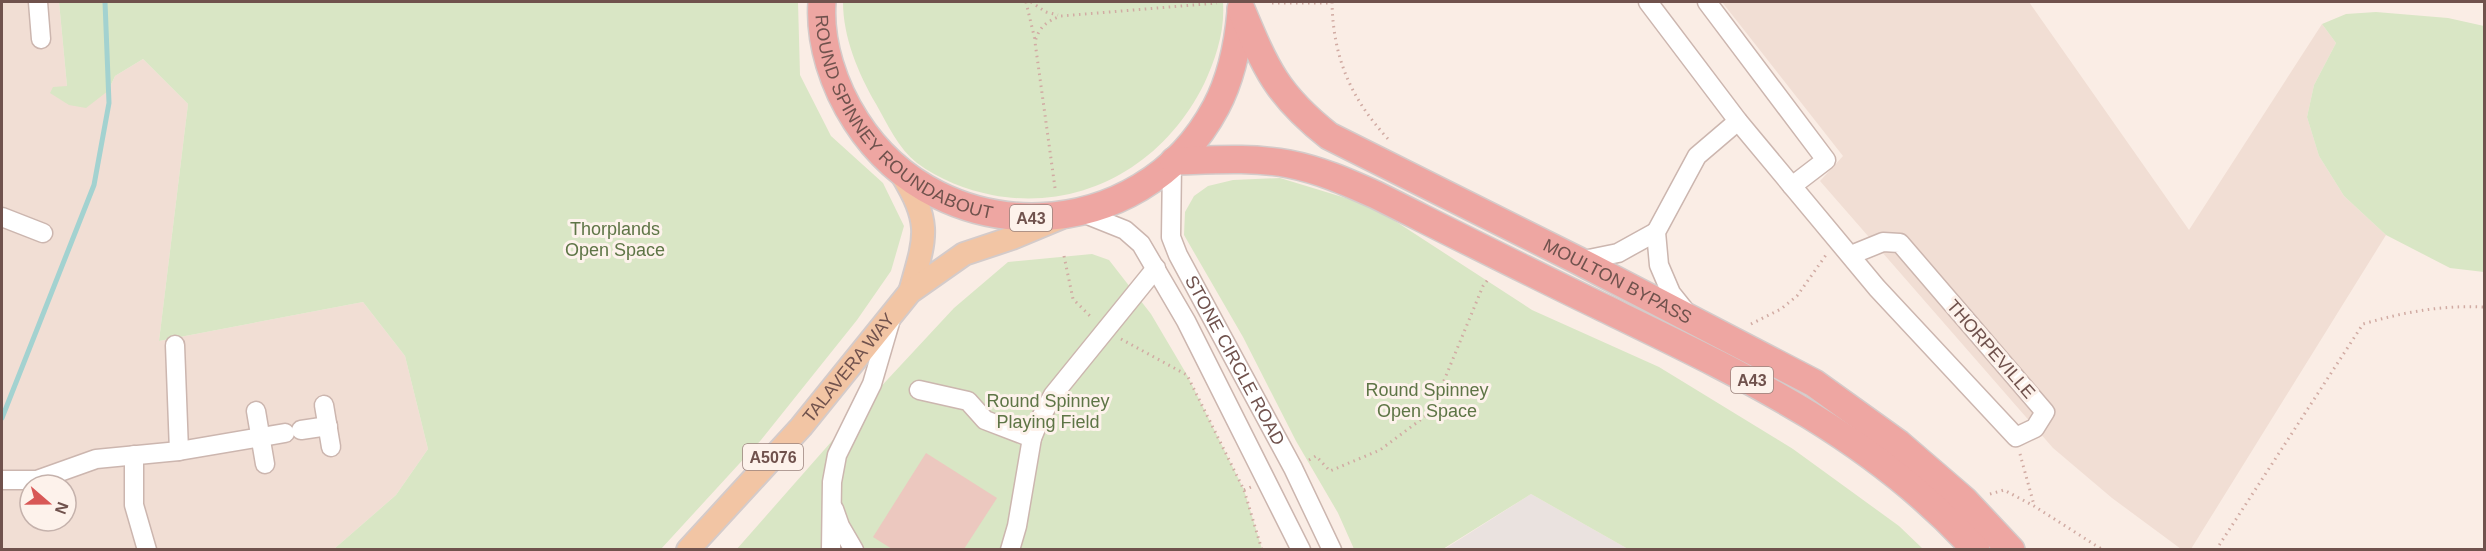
<svg xmlns="http://www.w3.org/2000/svg" width="2486" height="551" font-family="Arial,sans-serif">
	<style>
		.residential { fill: #f1ded4; fill-rule: evenodd }
		.industrial { fill: #eae2df }
		.green { fill: #d9e6c5 }
		.lines { fill: none; stroke-linecap: round; stroke-linejoin: round }
		.stream { stroke: #a3d2d0; stroke-width: 5 }
		.building { fill: #ecc8bf }
		.minor-casing { stroke: #ccb6af; stroke-width: 21 }
		.major-casing { stroke: #d4cbca; stroke-width: 26 }
		.highway-casing { stroke: #d4cbca; stroke-width: 30 }
		.path { stroke: #d1aba3; stroke-width: 3; stroke-dasharray: 1.5 4.5; stroke-linecap: butt }
		.minor { stroke: #fff; stroke-width: 18 }
		.major { stroke: #f2c5a4; stroke-width: 22 }
		.highway { stroke: #eea6a2; stroke-width: 27 }
		.labels { text-anchor: middle; dominant-baseline: central; stroke-width: 6; stroke-linejoin: round; paint-order: stroke }
		.shield { fill: #fdf2eb; stroke: #9a827c; stroke-width: 1.5 }
		.shield-label { font-size: 16px; font-weight: bold; fill: #70524d }
		.street-label { font-size: 18px; fill: #70524d; stroke: #fdf2eb }
		.park-label { font-size: 18px; fill: #5e7546; stroke: #fdf2eb }
	</style>
	<rect width="100%" height="100%" fill="#faede5"/>
	<!-- residential -->
	<path class="residential" d="M2 2H59L67 86 108 91 115 76 143 59 188 104 159 341 363 302 405 356 428 449 396 495 334 549H2ZM30 485H66V521H30Z
		M1722 2H2029L2189 230 2322 24 2336 43 2314 85 2307 117 2319 156 2344 196 2386 235 2191 549H2181L2112 498 2053 448 1820 181 1843 156Z"/>
	<!-- industrial -->
	<path class="industrial" d="M1531 494 1628 549 1443 550Z"/>
	<!-- green -->
	<path class="green" d="M59 2H798L800 75 831 136 883 183 904 226 891 271 857 320 761 440 661 549H334L396 495 428 449 405 356 363 302 159 341 188 104 143 59 115 76 108 91 86 108 69 105 50 93 53 87 67 86Z
		M843 2H1223C1225 31 1216 58 1204 84 1164 165 1082 212 992 195 967 190 938 179 917 163 898 148 888 125 876 104 858 73 843 37 843 2Z
		M2376 12 2448 18 2484 26V272L2450 268 2386 235 2344 196 2319 156 2307 117 2314 85 2336 43 2322 24 2346 14Z
		M1280 178 1372 206 1532 310 1659 367 1793 449 1899 526 1923 549H1628L1531 494 1443 549H1354L1338 513 1296 441 1243 337 1184 235 1185 212 1194 196 1208 186 1233 180Z
		M1092 254 1109 260 1151 314 1187 375 1244 490 1262 549 736 550 861 408 954 308 1008 262Z"/>
	<g class="lines">
		<!-- stream -->
		<path class="stream" d="M2 418 94 185 109 103 105 2"/>
	</g>
	<!-- building -->
	<path class="building" d="M926 453 997 498 964 549H892L873 537Z"/>
	<g class="lines">
		<defs>
			<g id="minor">
				<path d="M38 2 41 39"/>
				<path d="M1648 2 1738 121 1877 288 2016 437 2035 428 2045 412 1900 243 1883 242 1851 255"/>
				<path d="M1707 2 1826 160 1792 186"/>
				<path id="s1" d="M1172 164 1171 237 1178 255 1293 468 1332 550"/>
				<path d="M1080 212 1125 230 1141 244 1186 321 1301 550"/>
				<path d="M2 217 43 233"/>
				<path d="M1579 261 1618 253 1656 232"/>
				<path d="M1687 313 1671 293 1659 265 1656 232 1697 156 1738 121"/>
				<path d="M175 345 179 451"/>
				<path d="M919 390 968 401 985 420 1032 438"/>
				<path d="M324 405 331 447"/>
				<path d="M256 411 265 464"/>
				<path d="M301 430 328 426"/>
				<path d="M134 455V505L147 550"/>
				<path d="M2 480H37L96 459 179 451 285 433"/>
				<path d="M834 509 840 526 854 550"/>
				<path d="M831 550 832 482 837 455 872 384 891 319"/>
				<path d="M1010 550 1017 526 1032 438 1039 421 1053 395 1156 268"/>
			</g>
			<g id="major">
				<path d="M901 173C932 224 926 236 910 292"/>
				<path id="s2" d="M688 550 801 427 910 292 964 254 1012 238 1060 218"/>
			</g>
			<g id="highway">
				<path id="s3" d="M822 2C819 43 834 87 856 121 941 254 1141 248 1216 107 1232 77 1238 45 1241 12"/>
				<path id="s4" d="M1241 9C1266 69 1277 95 1329 136L1579 261 1814 383 1899 444 1964 500 2011 550"/>
				<path d="M1174 161C1212 160 1252 157 1289 164 1320 170 1347 182 1376 195 1452 233 1527 271 1604 308 1740 374 1872 435 1976 550"/>
			</g>
		</defs>
		<!-- minor casing -->
		<use href="#minor" class="minor-casing"/>
		<!-- major casing -->
		<use href="#major" class="major-casing"/>
		<!-- highway casing -->
		<use href="#highway" class="highway-casing"/>
		<!-- path -->
		<path class="path" d="M1026 2 1035 40
			M1031 2 1046 12 1058 15
			M1332 2C1333 58 1351 99 1389 140
			M1272 3H1332
			M1055 188 1035 42C1039 27 1047 21 1061 16L1217 3
			M1064 256 1073 299 1092 318
			M1751 324 1781 309 1797 296 1826 255
			M1121 339 1187 375 1244 490 1262 550
			M2020 454 2034 505
			M1309 460 1316 456 1330 471 1380 450 1431 412 1483 286 1489 278
			M1244 490 1251 487
			M1990 494 2004 490 2034 506 2103 550
			M2216 550 2363 324C2404 312 2442 305 2484 307"/>
		<!-- minor -->
		<use href="#minor" class="minor"/>
		<!-- major -->
		<use href="#major" class="major"/>
		<!-- highway -->
		<use href="#highway" class="highway"/>
	</g>
	<g class="labels">
		<!-- shield labels -->
		<g class="shield">
			<rect x="1010" y="205" width="42" height="26" rx="4.5"/>
			<rect x="1731" y="367" width="42" height="26" rx="4.5"/>
			<rect x="743" y="444" width="60" height="26" rx="4.5"/>
		</g>
		<g class="shield-label">
			<text x="1031" y="218">A43</text>
			<text x="1752" y="380">A43</text>
			<text x="773" y="457">A5076</text>
		</g>
		<!-- street labels -->
		<g class="street-label">
			<text stroke="none"><textPath href="#s3" startOffset="154">ROUND SPINNEY ROUNDABOUT</textPath></text>
			<text stroke="none"><textPath href="#s4" startOffset="480">MOULTON BYPASS</textPath></text>
			<text transform="translate(1991 349) rotate(49)">THORPEVILLE</text>
			<text stroke="none"><textPath href="#s1" startOffset="212">STONE CIRCLE ROAD</textPath></text>
			<text stroke="none"><textPath href="#s2" startOffset="243">TALAVERA WAY</textPath></text>
		</g>
		<!-- park labels -->
		<g class="park-label">
			<text x="615" y="229">Thorplands<tspan x="615" dy="21">Open Space</tspan></text>
			<text x="1427" y="390">Round Spinney<tspan x="1427" dy="21">Open Space</tspan></text>
			<text x="1048" y="401">Round Spinney<tspan x="1048" dy="21">Playing Field</tspan></text>
		</g>
	</g>
	<!-- border -->
	<rect width="2486" height="551" fill="none" stroke="#70524d" stroke-width="6"/>
	<!-- north arrow -->
	<g transform="translate(48 503) rotate(110)"><circle r="28" fill="#fdf2eb" stroke="#c5b2ac" stroke-width="1.5"/>
	<path d="M0-4.5L10 22L0 15L-10 22Z" fill="#d85856"/>
	<text y="-9" font-size="16" font-weight="bold" text-anchor="middle" fill="#70524d">N</text>
	</g>
</svg>
